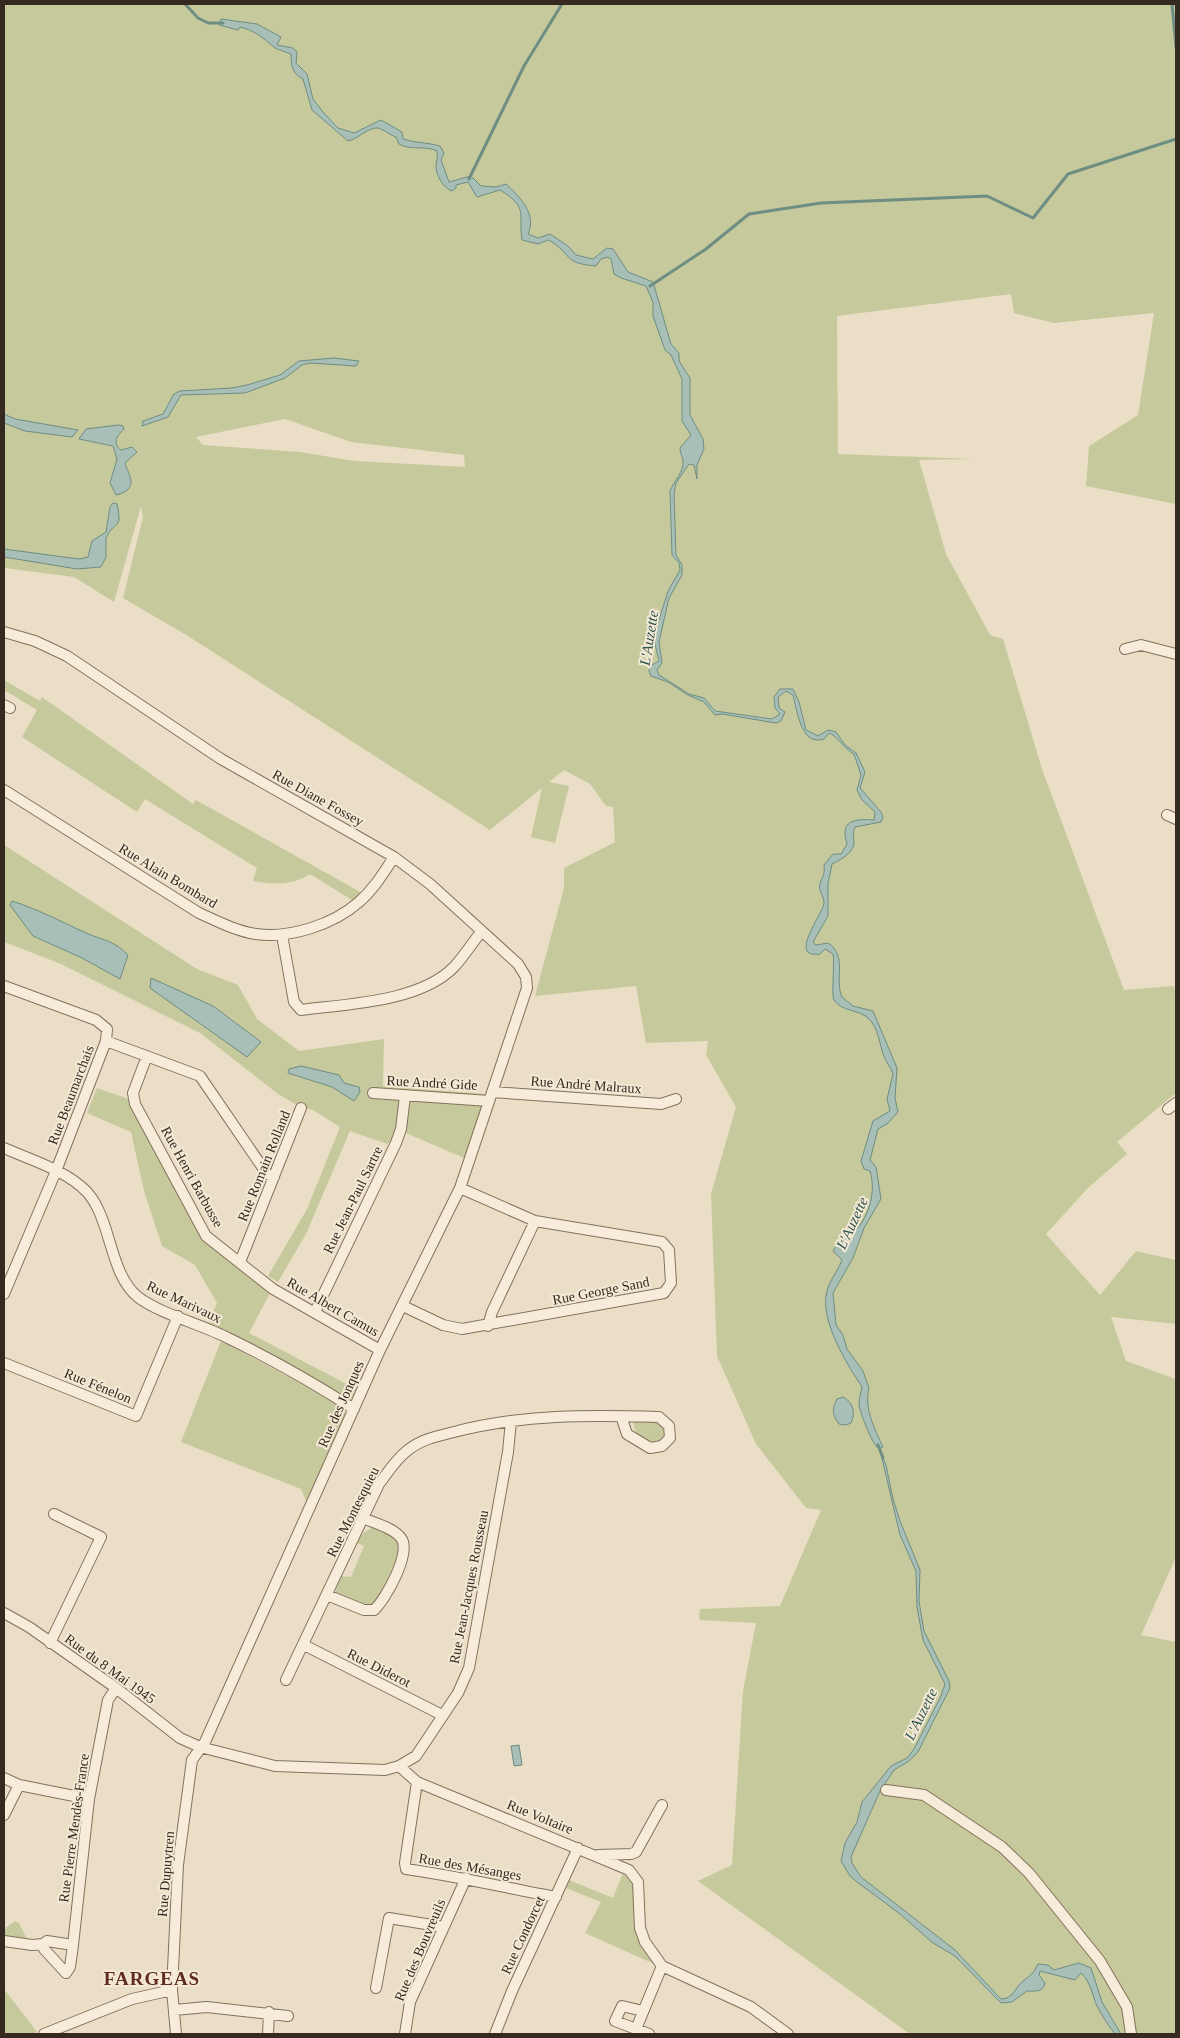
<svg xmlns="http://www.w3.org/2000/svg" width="1180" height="2038" font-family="'Times New Roman',serif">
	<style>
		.green { fill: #c6c99b; fill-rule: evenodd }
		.water { fill: #a7bfb7; stroke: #6e8d83 }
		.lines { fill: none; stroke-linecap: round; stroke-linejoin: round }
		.stream { stroke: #6e8d83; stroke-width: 3 }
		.minor-casing { stroke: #85705d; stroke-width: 12 }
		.minor { stroke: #f6ecd9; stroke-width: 10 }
		.labels { text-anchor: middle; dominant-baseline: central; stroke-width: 4; stroke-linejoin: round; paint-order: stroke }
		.street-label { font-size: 14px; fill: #362920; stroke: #f3e9d5 }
		.water-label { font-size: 15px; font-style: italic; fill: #305550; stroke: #f3e9d5 }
		.district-label { font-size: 19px; font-weight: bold; letter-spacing: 1px; fill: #602b22; stroke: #f3e9d5 }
	</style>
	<rect width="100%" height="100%" fill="#ebdec6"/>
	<!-- green -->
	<path class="green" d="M4 4H1176V504L1086 486 1089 446 1138 415 1154 313 1054 323 1014 313 1011 294 837 316 838 454 975 459 919 460 946 554 990 635 1003 639 1042 769 1124 990 1174 986 1176 999V1093L1117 1142 1127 1154 1087 1189 1046 1234 1100 1295 1136 1251 1176 1260V1324L1111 1317 1126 1361 1176 1379V1557L1141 1635 1176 1642V2034H910L698 1881 732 1865 743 1691 756 1623 699 1620 700 1609 780 1606 821 1510 806 1508 756 1444 717 1356 711 1194 736 1107 706 1055 708 1041 646 1043 636 986 535 996 564 888V868L615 842 613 807 606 806 590 784 564 770 549 782 569 786 555 843 531 837 542 788 490 830 188 636 123 598 143 517 141 506 114 602 74 577 4 568ZM285 419 351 442 464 455 465 467 355 461 300 452 203 445 196 437Z
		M4 680 40 701 42 697 193 804 196 800 362 893 352 900 310 874C292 886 273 884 253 881L257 868 145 799 137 812 22 737 37 710 4 690Z
		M4 845 197 969 238 985 257 1019 299 1051 384 1039 383 1086 486 1094 464 1158 406 1133 387 1144 350 1131 306 1234 278 1282 268 1276 307 1209 340 1127 313 1110 300 1107 278 1094 200 1033 61 964 4 942Z
		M97 1088 129 1099 189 1216 206 1242 270 1293 249 1333 356 1389 351 1399 209 1322 217 1303 195 1265 162 1246 144 1191 131 1132 87 1113Z
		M221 1341 343 1406 347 1416 306 1501 301 1489 181 1442Z
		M638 1419 659 1421 666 1431C661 1455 631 1438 634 1421Z
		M373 1527 396 1538 401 1550 377 1602 367 1607 335 1593 341 1576 351 1577 364 1546 357 1543 363 1533Z
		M623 1873 634 1884 635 1923 659 1966 585 1933 601 1902 566 1888 569 1880 613 1898Z
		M15 1921 19 1923 26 1937 24 1940 4 1938V1929Z
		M4 1989 37 2032 31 2034H4Z"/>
	<!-- water -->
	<path class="water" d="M221 19 257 24 281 37 277 45 293 48 297 52 296 63 307 74 313 99 323 112 338 128 354 133 381 120 402 132 403 139C415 143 426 142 440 146L444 153 441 160 449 182 471 176 481 186 496 187 506 184C520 197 537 214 528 234L538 238 550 234 568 246 576 255 593 259 607 248 613 249 628 272 653 282 671 344 679 353V361L690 378V415L703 439 704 449 697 465V479L694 465 689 464 676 483 674 494 676 555 682 565V575L669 598 659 642 662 663 657 670 659 675 689 694 704 698 715 711 772 719 780 714 775 708 774 697 780 689H793L799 702 806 730 818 736 828 730 836 732 845 745 856 753 865 772 860 788 881 812 883 817 881 822 855 827C852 834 854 837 854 844 852 854 840 860 832 864L828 884V916L813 942 816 945 828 943C848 956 834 979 842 997L853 1006 873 1011 897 1068 895 1098 898 1112 887 1124 878 1129 870 1160 876 1167 881 1199 864 1228 853 1258 833 1293 836 1325 843 1335 847 1349 863 1371 869 1388C864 1408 874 1428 883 1447L879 1449C872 1444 860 1413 859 1404 859 1398 861 1393 862 1387 847 1364 819 1320 827 1291 829 1281 838 1271 842 1260L833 1251C838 1240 849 1239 856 1230 870 1214 876 1191 870 1171L864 1169 861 1161 873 1121 890 1111 887 1099 893 1074C891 1067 886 1063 884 1056 879 1044 879 1028 868 1018 858 1009 842 1012 834 1000 831 995 835 963 833 954L825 949 820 954C786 959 825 912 824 902 824 897 818 890 820 883 823 876 825 873 824 865L833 854H841L847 844C839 819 856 819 874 820L875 812 862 800 857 790 861 775 854 754C844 749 839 737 829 733L824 739C801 747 797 710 793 695L786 691 778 697 779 708 785 712 781 721 776 723 722 714 715 715 704 702 688 695 668 682 651 676 649 671 650 666 659 661 655 644 657 626 668 591 680 570 679 563 672 555 670 491C673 482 685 471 683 460 682 456 680 453 680 448L691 435 682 421V379L671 355 665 350 653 316V302L646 286 621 278 614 274 611 259 608 257 601 259 596 266C563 263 574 257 552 242L548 240 538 244 522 240C518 212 529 208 500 190L477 197 468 182 456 185V188L452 191C443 188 435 174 436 164 437 159 438 156 437 151 425 145 411 151 399 144L396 137C390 135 383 129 378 128 368 127 358 139 348 141L312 110 303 79C292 74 291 65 291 54 286 52 279 50 275 48 263 38 256 31 240 27L238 30 219 25Z
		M334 358 359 361 356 366 310 363 302 365 285 378 245 393 181 395 168 417 142 426 143 421 163 414 174 394 180 391 232 388 247 385 280 375 299 361Z
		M4 414 15 419 78 430 72 437 25 431 4 423Z
		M118 425 123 426 124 429C117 436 112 443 121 450L132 447 137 452 125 463C129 476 140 489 116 495L110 483 117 459 113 446 79 439 86 429Z
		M113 503 117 504C123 531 115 519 106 538V557L101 567 77 569 4 557V549L79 559 88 557 92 541 106 532 110 507Z
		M12 901C37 909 60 921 84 932 103 941 112 939 128 955L120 979 82 958 33 936 10 905Z
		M151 978 213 1006 261 1042 247 1057 150 988Z
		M301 1066 339 1075 344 1083 359 1087 360 1092 354 1101 332 1087 288 1073 289 1069Z
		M843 1397C853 1402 856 1413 851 1423L846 1425 839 1424C832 1415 832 1409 837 1399Z
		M881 1454 886 1465 893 1499 900 1521 920 1570 919 1601 924 1631 949 1681 950 1688 918 1752 909 1761 894 1770 880 1791 851 1857 852 1863 861 1877 955 1950 1001 1999C1013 1999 1015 1988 1022 1982 1031 1974 1032 1976 1038 1964L1048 1965 1054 1970 1079 1963 1091 1968 1102 2002 1121 2034H1115C1108 2025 1102 2016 1097 2006 1092 1995 1091 1982 1081 1973L1075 1980 1040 1971 1039 1975 1045 1983C1043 1993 1034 1991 1027 1991L1012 2002 1001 2003 955 1956 933 1943 900 1914 857 1882 850 1876 841 1861 845 1843 857 1822 862 1802 891 1766 907 1758 914 1749 941 1696 945 1684 923 1640 917 1607 916 1571 900 1535Z
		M519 1745 522 1765 514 1766 511 1746Z"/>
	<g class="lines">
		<!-- stream -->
		<path class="stream" d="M185 4 198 18 208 23H223
			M1172 4 1176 47
			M469 179 524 66 562 4
			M650 286 706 249 749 214 821 203 987 196 1033 218 1068 174 1176 139
			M878 1445 883 1458"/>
		<defs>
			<path id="minor" d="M4 632 35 641 67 656 221 759 394 857 430 884 518 964 526 977 527 988 460 1188 380 1350 205 1742 192 1760 178 1865 172 1990 176 2034
				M1125 649 1141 645 1176 654
				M4 705 10 708
				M4 790 199 913C217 921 236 931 256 934 290 939 334 924 359 902 374 889 384 872 394 857
				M1167 815 1176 819
				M282 935 294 1002 301 1010C347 1004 420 1002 454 967 464 956 472 943 482 931
				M4 986 96 1020 107 1029 106 1041 56 1171 4 1294
				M106 1041 200 1076 267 1174 274 1177
				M147 1056 133 1093 135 1104 206 1236 273 1289 380 1350
				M492 1092 661 1104 676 1099
				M373 1093 489 1101
				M1168 1109 1176 1103
				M4 1148C31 1160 66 1170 87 1192 112 1220 109 1274 138 1297 158 1313 203 1325 228 1338 271 1359 314 1383 354 1409
				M240 1262 301 1108
				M403 1306 443 1325 462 1329 664 1293 671 1283 669 1250 662 1242 535 1221 460 1188
				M315 1312 396 1143 401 1129 405 1096
				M488 1326 492 1312 535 1221
				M4 1363 136 1416 178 1316
				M327 1595 364 1610H374C386 1599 412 1552 401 1538 394 1528 374 1523 363 1518
				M4 1613 29 1627 116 1688 180 1738 200 1747 275 1766 385 1770 399 1766 416 1756 458 1693 469 1668 508 1452 511 1421
				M50 1643 101 1537 54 1514
				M304 1645 442 1715
				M286 1680 379 1484C388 1472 396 1459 408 1450 422 1439 438 1436 454 1432 522 1414 590 1415 659 1417L669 1426 670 1438 662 1446 650 1448 627 1434 621 1416
				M399 1766 417 1782 629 1870 638 1882 640 1928 645 1942 662 1966 751 2007 788 2034
				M4 1778 19 1785 89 1799
				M417 1782 405 1863 406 1869C457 1876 506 1888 556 1897
				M886 1790 924 1795 1002 1847 1029 1873 1100 1961 1127 2007 1131 2034
				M4 1815 19 1785
				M598 1855 631 1854 636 1852 662 1805
				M4 1941 32 1945 43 1944
				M73 1945 47 1941 43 1944 44 1949 66 1973 70 1967 73 1945 89 1799 108 1700 116 1688
				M376 1988 389 1918 444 1927
				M174 2010 207 2007 288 2016
				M636 2029 615 2021 622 2006 643 2011
				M44 2034 132 1999 172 1990
				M268 2034 269 2012
				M405 2034 410 2002 466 1878
				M495 2034 512 1991 578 1848
				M649 2034 636 2029 662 1966"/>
		</defs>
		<!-- minor casing -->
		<use href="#minor" class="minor-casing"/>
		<!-- minor -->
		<use href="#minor" class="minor"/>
	</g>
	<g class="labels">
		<!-- street labels -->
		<g class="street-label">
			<text transform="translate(318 798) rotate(29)">Rue Diane Fossey</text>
			<text transform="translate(168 876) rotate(31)">Rue Alain Bombard</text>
			<text transform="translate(432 1083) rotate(3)">Rue André Gide</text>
			<text transform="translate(586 1085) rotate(4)">Rue André Malraux</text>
			<text transform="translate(71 1095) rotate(-69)">Rue Beaumarchais</text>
			<text transform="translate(264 1166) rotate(-68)">Rue Romain Rolland</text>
			<text transform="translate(192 1177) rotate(61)">Rue Henri Barbusse</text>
			<text transform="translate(353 1200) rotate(-64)">Rue Jean-Paul Sartre</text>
			<text transform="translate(601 1291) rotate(-11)">Rue George Sand</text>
			<text transform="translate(184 1302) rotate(25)">Rue Marivaux</text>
			<text transform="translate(333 1307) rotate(30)">Rue Albert Camus</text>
			<text transform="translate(98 1386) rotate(22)">Rue Fénelon</text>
			<text transform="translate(341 1404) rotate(-66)">Rue des Jonques</text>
			<text transform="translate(353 1512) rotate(-63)">Rue Montesquieu</text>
			<text transform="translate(469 1587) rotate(-79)">Rue Jean-Jacques Rousseau</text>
			<text transform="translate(379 1668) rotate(27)">Rue Diderot</text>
			<text transform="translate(110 1669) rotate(36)">Rue du 8 Mai 1945</text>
			<text transform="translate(540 1817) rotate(22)">Rue Voltaire</text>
			<text transform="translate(74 1828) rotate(-82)">Rue Pierre Mendès-France</text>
			<text transform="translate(470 1867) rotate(10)">Rue des Mésanges</text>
			<text transform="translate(166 1874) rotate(-85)">Rue Dupuytren</text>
			<text transform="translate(523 1935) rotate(-65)">Rue Condorcet</text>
			<text transform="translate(420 1950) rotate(-67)">Rue des Bouvreuils</text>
		</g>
		<!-- water labels -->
		<g class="water-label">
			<text transform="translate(649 638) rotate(-81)">L'Auzette</text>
			<text transform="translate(852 1223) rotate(-65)">L'Auzette</text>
			<text transform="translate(921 1714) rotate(-64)">L'Auzette</text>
		</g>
		<!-- district labels -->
		<g class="district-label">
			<text x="152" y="1978">FARGEAS</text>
		</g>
	</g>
	<!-- border -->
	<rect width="1180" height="2038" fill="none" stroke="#362920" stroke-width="10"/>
</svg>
